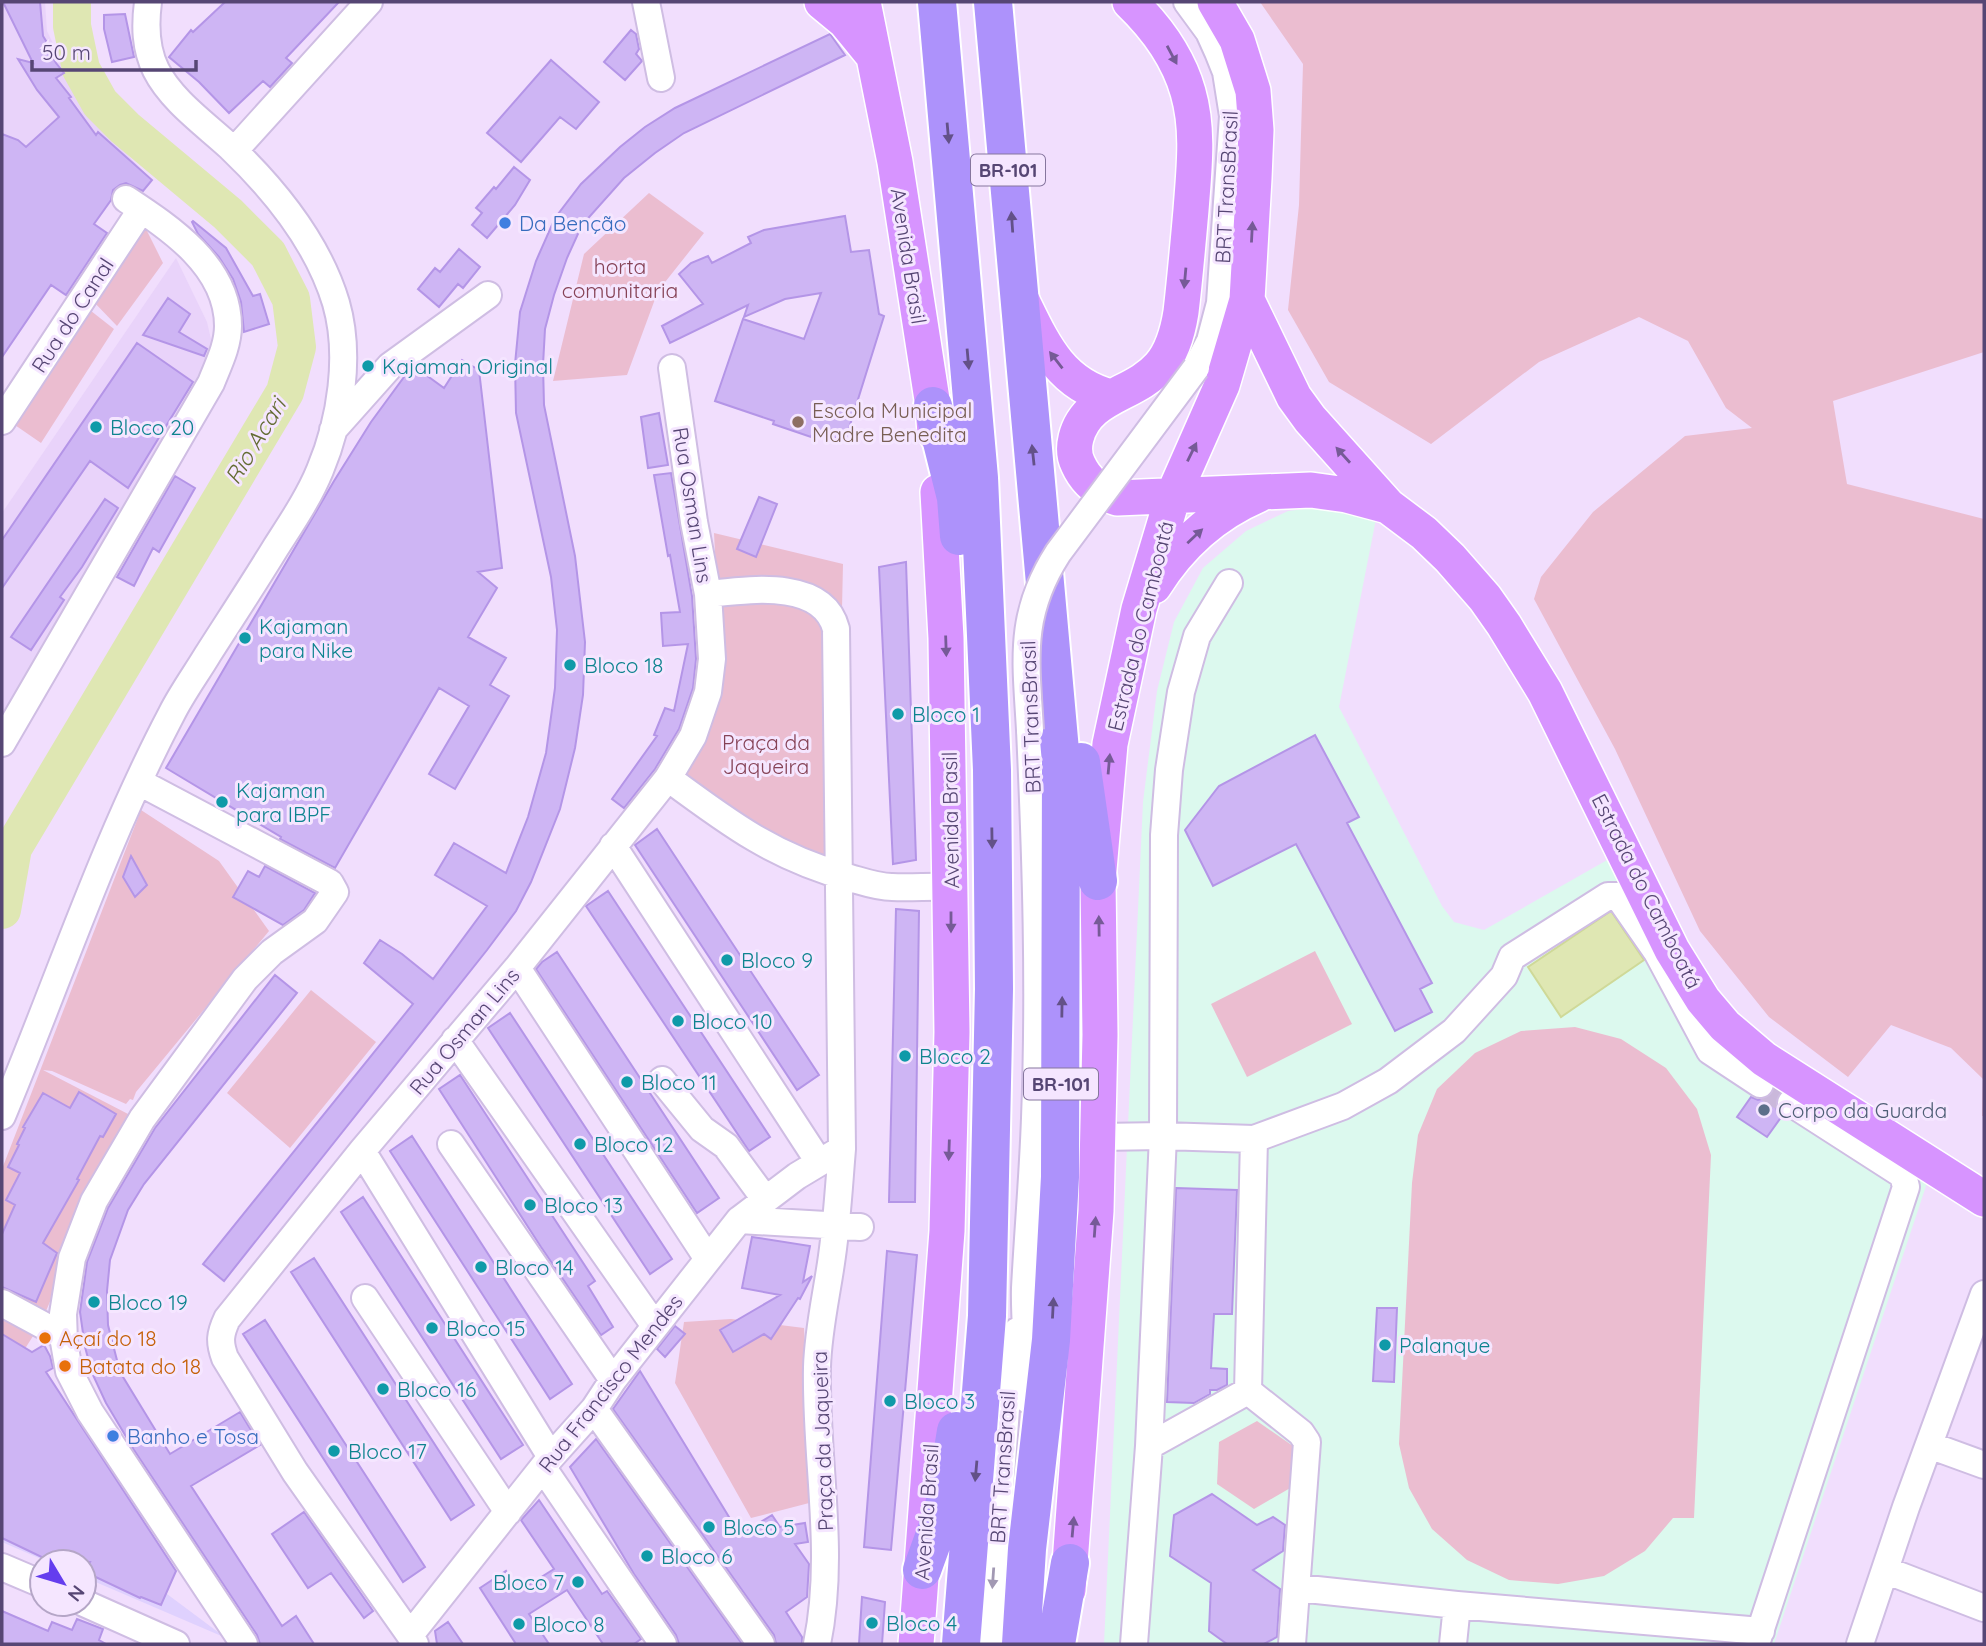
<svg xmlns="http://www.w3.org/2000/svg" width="1986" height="1646" font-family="Quicksand,sans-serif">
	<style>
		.residential { fill: #e9d3fa }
		.commercial { fill: #dfd1fe }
		.education { fill: #dcf9ee }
		.green { fill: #ebbdd0 }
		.water { fill: #dfe7b3; stroke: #cfd998; stroke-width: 2 }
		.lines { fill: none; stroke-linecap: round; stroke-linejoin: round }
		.river { stroke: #dfe7b3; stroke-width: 38 }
		.building { fill: #ceb5f4; stroke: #b495e7; stroke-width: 2 }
		.minor-tunnel { stroke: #cab8db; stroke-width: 26; stroke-dasharray: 26 13; stroke-linecap: butt }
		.minor-casing { stroke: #cfbde3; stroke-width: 30 }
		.major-casing { stroke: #fff; stroke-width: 38 }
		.highway-casing { stroke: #fff; stroke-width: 42 }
		.minor { stroke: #fff; stroke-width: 26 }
		.major { stroke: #d794ff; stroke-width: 35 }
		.highway { stroke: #ad92fb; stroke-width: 38 }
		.minor-bridge-casing { stroke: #cfbde3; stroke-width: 30; stroke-linecap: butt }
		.minor-bridge { stroke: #fff; stroke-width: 26 }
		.oneway { fill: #765a97 }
		.oneway2 { fill: #635188 }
		.oneway3 { fill: #a299b3 }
		.shop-dot { fill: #3f7fe0; stroke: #f5e6ff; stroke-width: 2.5 }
		.culture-dot { fill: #0f9aa8; stroke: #f5e6ff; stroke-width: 2.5 }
		.education-dot { fill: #8d6e63; stroke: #f5e6ff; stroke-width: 2.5 }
		.service-dot { fill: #5c6f8a; stroke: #f5e6ff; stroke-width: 2.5 }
		.food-dot { fill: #e8710a; stroke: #f5e6ff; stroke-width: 2.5 }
		.labels { text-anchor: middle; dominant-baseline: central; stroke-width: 6; stroke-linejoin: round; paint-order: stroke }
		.shield { fill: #f5e6ff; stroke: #86769e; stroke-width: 2 }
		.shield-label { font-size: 19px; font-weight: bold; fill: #564674 }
		.street-label { font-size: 21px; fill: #564674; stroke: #f5e6ff }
		.shop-label { font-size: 21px; fill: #366cbe; stroke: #f5e6ff; text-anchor: start }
		.park-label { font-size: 21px; fill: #864256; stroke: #f5e6ff }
		.culture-label { font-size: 21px; fill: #0d838f; stroke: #f5e6ff; text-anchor: start }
		.education-label { font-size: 21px; fill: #785e54; stroke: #f5e6ff; text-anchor: start }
		.service-label { font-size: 21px; fill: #4e5e75; stroke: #f5e6ff; text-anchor: start }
		.food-label { font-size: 21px; fill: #c56008; stroke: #f5e6ff; text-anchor: start }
		.water-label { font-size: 23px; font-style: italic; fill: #646d34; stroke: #f5e6ff }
	</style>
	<rect width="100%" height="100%" fill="#f1defd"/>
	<!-- residential -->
	<path class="residential" d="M2 2H45L47 31 82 104 110 137 146 174 128 195 114 192 78 174 2 291Z
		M176 258 207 322 214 352 47 638 2 722V513Z"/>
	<!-- commercial -->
	<path class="commercial" d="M2 1471 226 1638 84 1577V1562H48L2 1542Z"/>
	<!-- education -->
	<path class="education" d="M1330 506 1377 514 1339 707 1442 906 1454 922 1484 930 1616 855 1709 1024 1929 1177 1774 1644H1104L1143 802 1157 691 1174 622 1203 568 1246 531 1288 511Z"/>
	<!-- green -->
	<path class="green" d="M1260 2H1984V352L1833 401 1847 484 1984 519V1116H1982L1983 1079 1951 1048 1891 1025 1848 1077 1769 1017 1700 931 1615 749 1534 599 1541 577 1593 512 1685 436 1752 428 1726 408 1688 341 1639 317 1539 362 1431 444 1329 382 1288 310 1299 205 1303 64Z
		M649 193 704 233 658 291 627 375 553 381 584 254Z
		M144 225 163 263 117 326 91 299Z
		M86 307 114 329 41 443 12 423Z
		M714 533 843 564 836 874 674 778 718 611Z
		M141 810 219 861 269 931 136 1092 133 1100 130 1099 126 1104 52 1071 43 1070 130 1115 40 1325 2 1385V1169Z
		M1315 951 1352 1024 1247 1077 1211 1004Z
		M311 990 376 1042 290 1148 227 1093Z
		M1575 1027 1621 1039 1666 1068 1697 1109 1711 1155 1694 1518H1673L1645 1551 1604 1576 1558 1584 1509 1580 1467 1560 1432 1529 1409 1488 1399 1444 1412 1183 1418 1135 1437 1089 1475 1053 1521 1031Z
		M731 1319 804 1328 813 1502 751 1518 675 1383 684 1322Z
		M1257 1421 1293 1446 1292 1487 1254 1509 1217 1484 1219 1442Z"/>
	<!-- water -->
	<path class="water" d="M1611 911 1644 960 1561 1017 1528 967Z"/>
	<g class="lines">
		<!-- river -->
		<path class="river" d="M2 910 13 848 285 392 297 347 291 299 268 254 228 214 125 128 100 103 81 69 72 26V2"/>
	</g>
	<!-- building -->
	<path class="building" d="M3 2H40L43 36 51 49 49 51 56 63 64 73 56 78 71 97 69 98 96 135 98 132 152 180 143 191 126 183 120 185 113 190 111 200 94 224 107 233 66 295 51 285 2 357V134L18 140 26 147 59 117 37 90 18 59 33 63Z
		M225 2H339L286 58 292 63 270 87 263 81 229 113 199 82 169 57 191 30 193 32Z
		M125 14 134 57 112 62 104 29V15Z
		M631 30 636 34 639 49 636 54 642 61 625 80 604 62Z
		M830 34 845 55 684 133 655 153 624 178 582 225 567 258 554 295 545 329 543 365 544 405 575 556 585 642 583 695 575 748 560 809 531 882 516 911 487 950 224 1281 203 1264 413 1004 364 963 380 940 402 954 433 979 487 906 435 875 454 843 506 873 528 817 546 753 555 688 557 630 551 577 516 413 515 364 520 312 536 261 555 218 581 184 620 147 645 127 675 108Z
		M551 60 599 102 576 129 560 117 521 162 487 133Z
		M514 167 530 180 515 205 487 238 472 225 482 213 476 208 494 187 496 189Z
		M845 216 851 252 869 250 879 314 884 316 845 441 813 431 811 437 773 424 774 421 715 401 743 319 804 339 821 293 785 299 744 317 748 305 670 343 662 326 703 304 679 274 691 263 708 256 712 263 751 243 748 237 764 230Z
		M193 221 226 248 253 296 260 294 269 324 244 332 241 302 233 279 219 257 198 234 192 222Z
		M459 249 480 267 463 288 458 284 439 307 418 289 435 268 440 272Z
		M168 298 190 314 179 332 207 349 204 356 143 335Z
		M137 343 193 382 128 488 90 461 2 588V540Z
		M462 360 479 370 502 568 478 572 497 588 468 637 506 658 490 685 509 696 455 789 429 774 469 706 439 688 335 868 280 839 281 837 166 768 334 481 371 422 407 373 415 367 444 388Z
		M659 413 668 465 648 468 641 417Z
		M671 473 692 596 696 659 693 688 679 729 655 769 624 808 612 799 657 736 654 735 665 708 674 711 688 644 663 646 661 613 680 612 670 555 668 556 654 475Z
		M175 476 195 488 159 552 153 548 134 586 117 577Z
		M759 497 777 504 756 557 737 549Z
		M105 499 118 508 82 567 60 597 64 600 31 650 11 637Z
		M906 562 916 860 893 864 879 567Z
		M1315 735 1359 817 1347 823 1432 983 1420 989 1432 1012 1395 1031 1296 844 1213 886 1185 830 1219 786Z
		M657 829 819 1075 797 1090 635 845Z
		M131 856 147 885 135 897 123 877Z
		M265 866 315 893 304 910 283 925 233 897 248 871 259 877Z
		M608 891 770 1137 749 1151 586 906Z
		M896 909 919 911 915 1202H889Z
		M557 952 719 1198 697 1213 536 969 542 962Z
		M275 975 297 993 144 1184 128 1210 110 1260 107 1291 108 1325 120 1372 170 1454 240 1412 260 1445 191 1486 282 1626 296 1616 314 1644H260L257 1635 134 1450 106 1403 92 1373 85 1347 80 1312 87 1262 108 1208 155 1128Z
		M510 1013 672 1259 650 1274 488 1028Z
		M460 1075 595 1281 588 1286 613 1327 601 1335 541 1247 439 1089Z
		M1774 1089 1780 1093 1775 1103 1777 1111 1782 1116 1767 1137 1737 1117 1751 1097 1758 1100 1766 1098Z
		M79 1092 116 1114 103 1137 100 1136 77 1179 79 1180 43 1243 57 1253 36 1302 2 1287V1234L15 1205 6 1200 20 1173 8 1167 19 1145 17 1144 25 1128 23 1127 43 1093 70 1108Z
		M412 1136 572 1384 550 1399 390 1151Z
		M1176 1188 1237 1190 1232 1314H1214L1211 1368 1227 1369V1385L1217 1390H1210V1394L1194 1403 1167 1402Z
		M363 1197 523 1445 501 1459 341 1212Z
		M752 1237 810 1246 803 1282 812 1276 800 1299 798 1298 771 1339 764 1334 733 1352 720 1330 780 1295 742 1288Z
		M887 1251 917 1255 891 1550 864 1547Z
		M314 1258 474 1505 451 1520 291 1272Z
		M1377 1308H1397L1394 1382 1373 1381Z
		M265 1320 425 1567 403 1582 243 1334Z
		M675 1326 685 1334 665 1357 657 1349Z
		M2 1334 32 1352 44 1345 50 1356 53 1368 46 1372 176 1571 161 1605 141 1597 140 1598 85 1572 90 1562H52L2 1538Z
		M640 1371 740 1535 772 1515 780 1527 805 1523 808 1542 795 1544 809 1564 807 1597 786 1612 802 1637V1644H776L774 1635 613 1409Z
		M596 1439 742 1644H679L676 1635 634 1574 570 1467Z
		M1212 1494 1257 1525 1273 1517 1285 1525 1283 1551 1253 1570 1280 1589 1277 1637 1264 1644H1227L1209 1631 1211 1583 1170 1556 1174 1515Z
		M539 1500 602 1594 607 1591 641 1639 634 1644H603L567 1590 529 1614 549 1644H516L480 1588 506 1571 519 1591 554 1569 521 1520Z
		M304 1512 373 1611 364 1618 331 1573 308 1588 272 1534Z
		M862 1597 885 1602 882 1644H859Z
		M2 1611 48 1631 52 1622 72 1630 77 1619 103 1629 99 1640 106 1644H2Z
		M448 1622 463 1644H437L435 1631Z"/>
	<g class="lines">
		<!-- minor-tunnel -->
		<path class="minor-tunnel" d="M1760 1084 1791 1103"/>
		<defs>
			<path id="minor" d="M646 2 661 78
				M1187 2 1209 32 1218 52 1226 72 1233 116 1220 303 1210 341 1196 368
				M234 151 369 2
				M2 421 141 210
				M333 430 390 366 488 295
				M708 594C747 590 823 578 836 629L842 1149C839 1185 837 1221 832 1256 827 1293 818 1330 817 1367 815 1460 836 1552 817 1644
				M2 743 211 383C218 365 228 346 228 326 228 266 170 228 126 199
				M668 778C730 824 774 857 850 878 864 882 878 887 892 887 912 888 932 886 951 887
				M139 782 330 883 335 892 315 921 272 952 245 979 142 1119 94 1201 72 1258 63 1314 64 1342 69 1371 90 1412 244 1644
				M613 846 819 1162
				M517 968 708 1259
				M455 1040 655 1326
				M662 1080 702 1129 726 1146 765 1199
				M2 1116C58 982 104 842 172 713 182 693 196 674 208 654 231 618 254 583 276 547 292 522 309 497 320 470 341 420 351 355 336 303 318 243 274 189 230 147 205 124 171 100 156 70 145 48 145 25 148 2
				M1099 1137 1163 1136 1164 835 1169 770 1181 692 1197 636 1229 583
				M1254 1139 1248 1391 1301 1433 1307 1442 1292 1644
				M451 1144 613 1380
				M362 1151 551 1457
				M739 1220 860 1227
				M365 1298 508 1512
				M2 1303 63 1336
				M1027 1399C1030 1362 1024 1325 1025 1288 1028 1231 1033 1175 1035 1118 1040 988 1036 859 1030 730
				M594 1409 761 1644
				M1929 1445 1984 1465
				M1149 1446 1248 1391
				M543 1468 663 1644
				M2 1567 42 1584
				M1885 1570 1984 1608
				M1298 1588 1457 1605 1761 1631
				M84 1603 176 1644
				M410 1635 295 1472 225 1358C219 1342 220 1334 227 1319L362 1151 517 968 668 778 693 736 708 692 712 659 708 594 694 522 672 368
				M415 1644 410 1635 551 1457 594 1409 613 1380 739 1220 797 1176 842 1149
				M988 1644 1009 1370 1017 1331
				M1134 1644 1149 1446 1163 1136 1254 1139 1343 1106 1388 1081 1454 1031 1504 976 1512 957 1608 896H1618L1657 952 1710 1051 1760 1084
				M1453 1644 1457 1605
				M1756 1644 1906 1187 1903 1175 1791 1103
				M1860 1644 1906 1507 1984 1294"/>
			<path id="major" d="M822 2 845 21 872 54
				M863 2 895 162 933 406 935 433
				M1130 2C1156 27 1178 57 1188 92 1199 130 1194 170 1191 210 1188 244 1185 278 1181 312 1178 331 1173 351 1160 366 1134 396 1087 395 1076 438 1074 446 1074 456 1078 464 1086 482 1099 492 1117 498L1311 490 1347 495 1388 506
				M1247 300 1294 397 1310 419 1388 506 1424 533 1450 558 1485 598 1504 625 1545 692 1672 950 1703 1000 1725 1026 1764 1059 1984 1199
				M1022 301C1043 344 1060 384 1111 397
				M1154 586C1179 546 1214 514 1258 495
				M1068 1590 1096 1211 1100 1035 1098 881 1110 744 1139 609 1173 496 1222 385 1247 300 1254 178 1256 130 1253 91 1237 40 1215 2
				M916 1644 947 1231 952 1032 946 638 938 492"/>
			<path id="highway" d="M937 2 979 478 992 770 994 989 987 1316 961 1644
				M993 2 1061 762 1060 1177 1051 1340 1027 1549 1021 1644
				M933 406 956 498 959 536
				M1081 762 1098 881
				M922 1570 943 1512 956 1431
				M1056 1644 1070 1563"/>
		</defs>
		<!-- minor casing -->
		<use href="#minor" class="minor-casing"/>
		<!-- major casing -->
		<use href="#major" class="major-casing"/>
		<!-- highway casing -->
		<use href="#highway" class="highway-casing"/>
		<!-- minor -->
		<use href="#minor" class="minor"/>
		<!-- major -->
		<use href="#major" class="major"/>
		<!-- highway -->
		<use href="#highway" class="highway"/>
		<defs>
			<path id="minor-bridge" d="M1030 730C1026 660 1018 615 1058 553L1196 368"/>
		</defs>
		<!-- minor-bridge casing -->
		<use href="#minor-bridge" class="minor-bridge-casing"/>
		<!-- minor-bridge -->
		<use href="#minor-bridge" class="minor-bridge"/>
	</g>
	<!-- one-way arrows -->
	<defs><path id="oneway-solid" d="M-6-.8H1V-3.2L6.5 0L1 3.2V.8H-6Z" transform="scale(1.75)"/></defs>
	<g class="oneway">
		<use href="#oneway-solid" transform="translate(1172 55) rotate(62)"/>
		<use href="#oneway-solid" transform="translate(1252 232) rotate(-87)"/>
		<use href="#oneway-solid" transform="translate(1185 278) rotate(95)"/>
		<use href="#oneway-solid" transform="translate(1056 360) rotate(-128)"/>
		<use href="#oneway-solid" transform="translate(1192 452) rotate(-64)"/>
		<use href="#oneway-solid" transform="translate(1343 455) rotate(-132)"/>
		<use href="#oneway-solid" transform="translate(1195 536) rotate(-43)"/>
		<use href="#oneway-solid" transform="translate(946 646) rotate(88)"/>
		<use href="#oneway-solid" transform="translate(1109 764) rotate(-85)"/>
		<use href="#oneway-solid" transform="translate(951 922) rotate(90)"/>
		<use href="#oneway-solid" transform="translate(1099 926) rotate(-91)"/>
		<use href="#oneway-solid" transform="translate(949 1150) rotate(92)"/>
		<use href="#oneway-solid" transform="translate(1095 1227) rotate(-86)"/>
		<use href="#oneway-solid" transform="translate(1073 1527) rotate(-85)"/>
	</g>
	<g class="oneway2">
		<use href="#oneway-solid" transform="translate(948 133) rotate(85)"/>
		<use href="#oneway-solid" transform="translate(1012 222) rotate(-94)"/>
		<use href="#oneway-solid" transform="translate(968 359) rotate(85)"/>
		<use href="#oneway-solid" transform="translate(1033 455) rotate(-96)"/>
		<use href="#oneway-solid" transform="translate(992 838) rotate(89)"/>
		<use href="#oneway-solid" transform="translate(1062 1007) rotate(-89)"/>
		<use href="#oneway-solid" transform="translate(1053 1308) rotate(-87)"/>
		<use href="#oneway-solid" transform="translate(976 1471) rotate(95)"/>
	</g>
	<use class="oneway3" href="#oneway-solid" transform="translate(993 1578) rotate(94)"/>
	<!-- markers -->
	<g class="shop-dot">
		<circle cx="505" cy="223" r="7"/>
		<circle cx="113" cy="1436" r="7"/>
	</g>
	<g class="culture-dot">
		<circle cx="368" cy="366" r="7"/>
		<circle cx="96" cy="427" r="7"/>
		<circle cx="245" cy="638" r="7"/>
		<circle cx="570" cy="665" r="7"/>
		<circle cx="898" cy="714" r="7"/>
		<circle cx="222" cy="802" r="7"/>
		<circle cx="727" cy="960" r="7"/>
		<circle cx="678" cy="1021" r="7"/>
		<circle cx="905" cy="1056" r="7"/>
		<circle cx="627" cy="1082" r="7"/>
		<circle cx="580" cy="1144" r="7"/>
		<circle cx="530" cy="1205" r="7"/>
		<circle cx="481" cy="1267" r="7"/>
		<circle cx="94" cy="1302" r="7"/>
		<circle cx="432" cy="1328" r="7"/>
		<circle cx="1385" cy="1345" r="7"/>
		<circle cx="383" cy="1389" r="7"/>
		<circle cx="890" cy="1401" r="7"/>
		<circle cx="334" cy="1451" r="7"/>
		<circle cx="709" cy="1527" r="7"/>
		<circle cx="647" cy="1556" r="7"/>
		<circle cx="578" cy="1582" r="7"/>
		<circle cx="872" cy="1623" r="7"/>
		<circle cx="519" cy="1624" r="7"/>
	</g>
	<circle class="education-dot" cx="798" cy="422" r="7"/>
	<circle class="service-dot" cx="1764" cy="1110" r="7"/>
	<g class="food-dot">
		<circle cx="45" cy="1338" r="7"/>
		<circle cx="65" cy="1366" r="7"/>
	</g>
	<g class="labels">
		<!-- shield labels -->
		<g class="shield">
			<rect x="971" y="154.5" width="74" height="31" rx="5"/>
			<rect x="1024" y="1068.5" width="74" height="31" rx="5"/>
		</g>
		<g class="shield-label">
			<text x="1008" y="170">BR-101</text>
			<text x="1061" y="1084">BR-101</text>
		</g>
		<!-- street labels -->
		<g class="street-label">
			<text transform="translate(1226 187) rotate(-87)">BRT TransBrasil</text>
			<text transform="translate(909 256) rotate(81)">Avenida Brasil</text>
			<text transform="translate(72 315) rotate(-57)">Rua do Canal</text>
			<text transform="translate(693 505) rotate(81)">Rua Osman Lins</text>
			<text transform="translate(1140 626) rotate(-76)">Estrada do Camboatá</text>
			<text transform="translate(1030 717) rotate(-92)">BRT TransBrasil</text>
			<text transform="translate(950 820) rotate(-91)">Avenida Brasil</text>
			<text transform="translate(1647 891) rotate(63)">Estrada do Camboatá</text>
			<text transform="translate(464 1031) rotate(-50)">Rua Osman Lins</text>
			<text transform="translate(610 1383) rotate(-52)">Rua Francisco Mendes</text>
			<text transform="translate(822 1441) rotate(-92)">Praça da Jaqueira</text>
			<text transform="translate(1002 1467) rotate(-86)">BRT TransBrasil</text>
			<text transform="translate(926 1512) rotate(-86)">Avenida Brasil</text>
		</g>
		<!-- shop labels -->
		<g class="shop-label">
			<text x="519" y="223">Da Benção</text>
			<text x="127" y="1436">Banho e Tosa</text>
		</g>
		<!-- park labels -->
		<g class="park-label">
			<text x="620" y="266">horta<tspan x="620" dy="24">comunitaria</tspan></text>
			<text x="766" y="742">Praça da<tspan x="766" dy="24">Jaqueira</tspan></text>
		</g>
		<!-- culture labels -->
		<g class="culture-label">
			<text x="382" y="366">Kajaman Original</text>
			<text x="110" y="427">Bloco 20</text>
			<text x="259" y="626">Kajaman<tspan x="259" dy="24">para Nike</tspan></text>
			<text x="584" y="665">Bloco 18</text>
			<text x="912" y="714">Bloco 1</text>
			<text x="236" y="790">Kajaman<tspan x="236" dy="24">para IBPF</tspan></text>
			<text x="741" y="960">Bloco 9</text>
			<text x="692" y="1021">Bloco 10</text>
			<text x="919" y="1056">Bloco 2</text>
			<text x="641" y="1082">Bloco 11</text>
			<text x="594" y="1144">Bloco 12</text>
			<text x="544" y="1205">Bloco 13</text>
			<text x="495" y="1267">Bloco 14</text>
			<text x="108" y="1302">Bloco 19</text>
			<text x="446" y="1328">Bloco 15</text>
			<text x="1399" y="1345">Palanque</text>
			<text x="397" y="1389">Bloco 16</text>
			<text x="904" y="1401">Bloco 3</text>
			<text x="348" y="1451">Bloco 17</text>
			<text x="723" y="1527">Bloco 5</text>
			<text x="661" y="1556">Bloco 6</text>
			<text x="564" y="1582" text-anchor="end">Bloco 7</text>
			<text x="886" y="1623">Bloco 4</text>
			<text x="533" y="1624">Bloco 8</text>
		</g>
		<!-- education labels -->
		<g class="education-label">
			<text x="812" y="410">Escola Municipal<tspan x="812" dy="24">Madre Benedita</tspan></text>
		</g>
		<!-- service labels -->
		<g class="service-label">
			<text x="1778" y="1110">Corpo da Guarda</text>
		</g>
		<!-- food labels -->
		<g class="food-label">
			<text x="59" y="1338">Açaí do 18</text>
			<text x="79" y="1366">Batata do 18</text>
		</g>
		<!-- water labels -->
		<g class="water-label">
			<text transform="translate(255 441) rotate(-59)">Rio Acari</text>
		</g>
	</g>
	<!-- border -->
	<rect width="1986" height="1646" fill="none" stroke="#564674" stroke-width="7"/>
	<!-- north arrow -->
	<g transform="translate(63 1583) rotate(128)"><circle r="33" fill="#f5e6ff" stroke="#b5a6c7" stroke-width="2"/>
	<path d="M0-5L12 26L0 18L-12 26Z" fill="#643dee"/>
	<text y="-10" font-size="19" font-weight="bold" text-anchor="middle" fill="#564674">N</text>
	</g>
	<!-- scale -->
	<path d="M32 60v10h164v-10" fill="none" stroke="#564674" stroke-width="3.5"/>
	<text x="42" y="60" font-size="21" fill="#564674" stroke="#f5e6ff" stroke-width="5" paint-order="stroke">50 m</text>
</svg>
